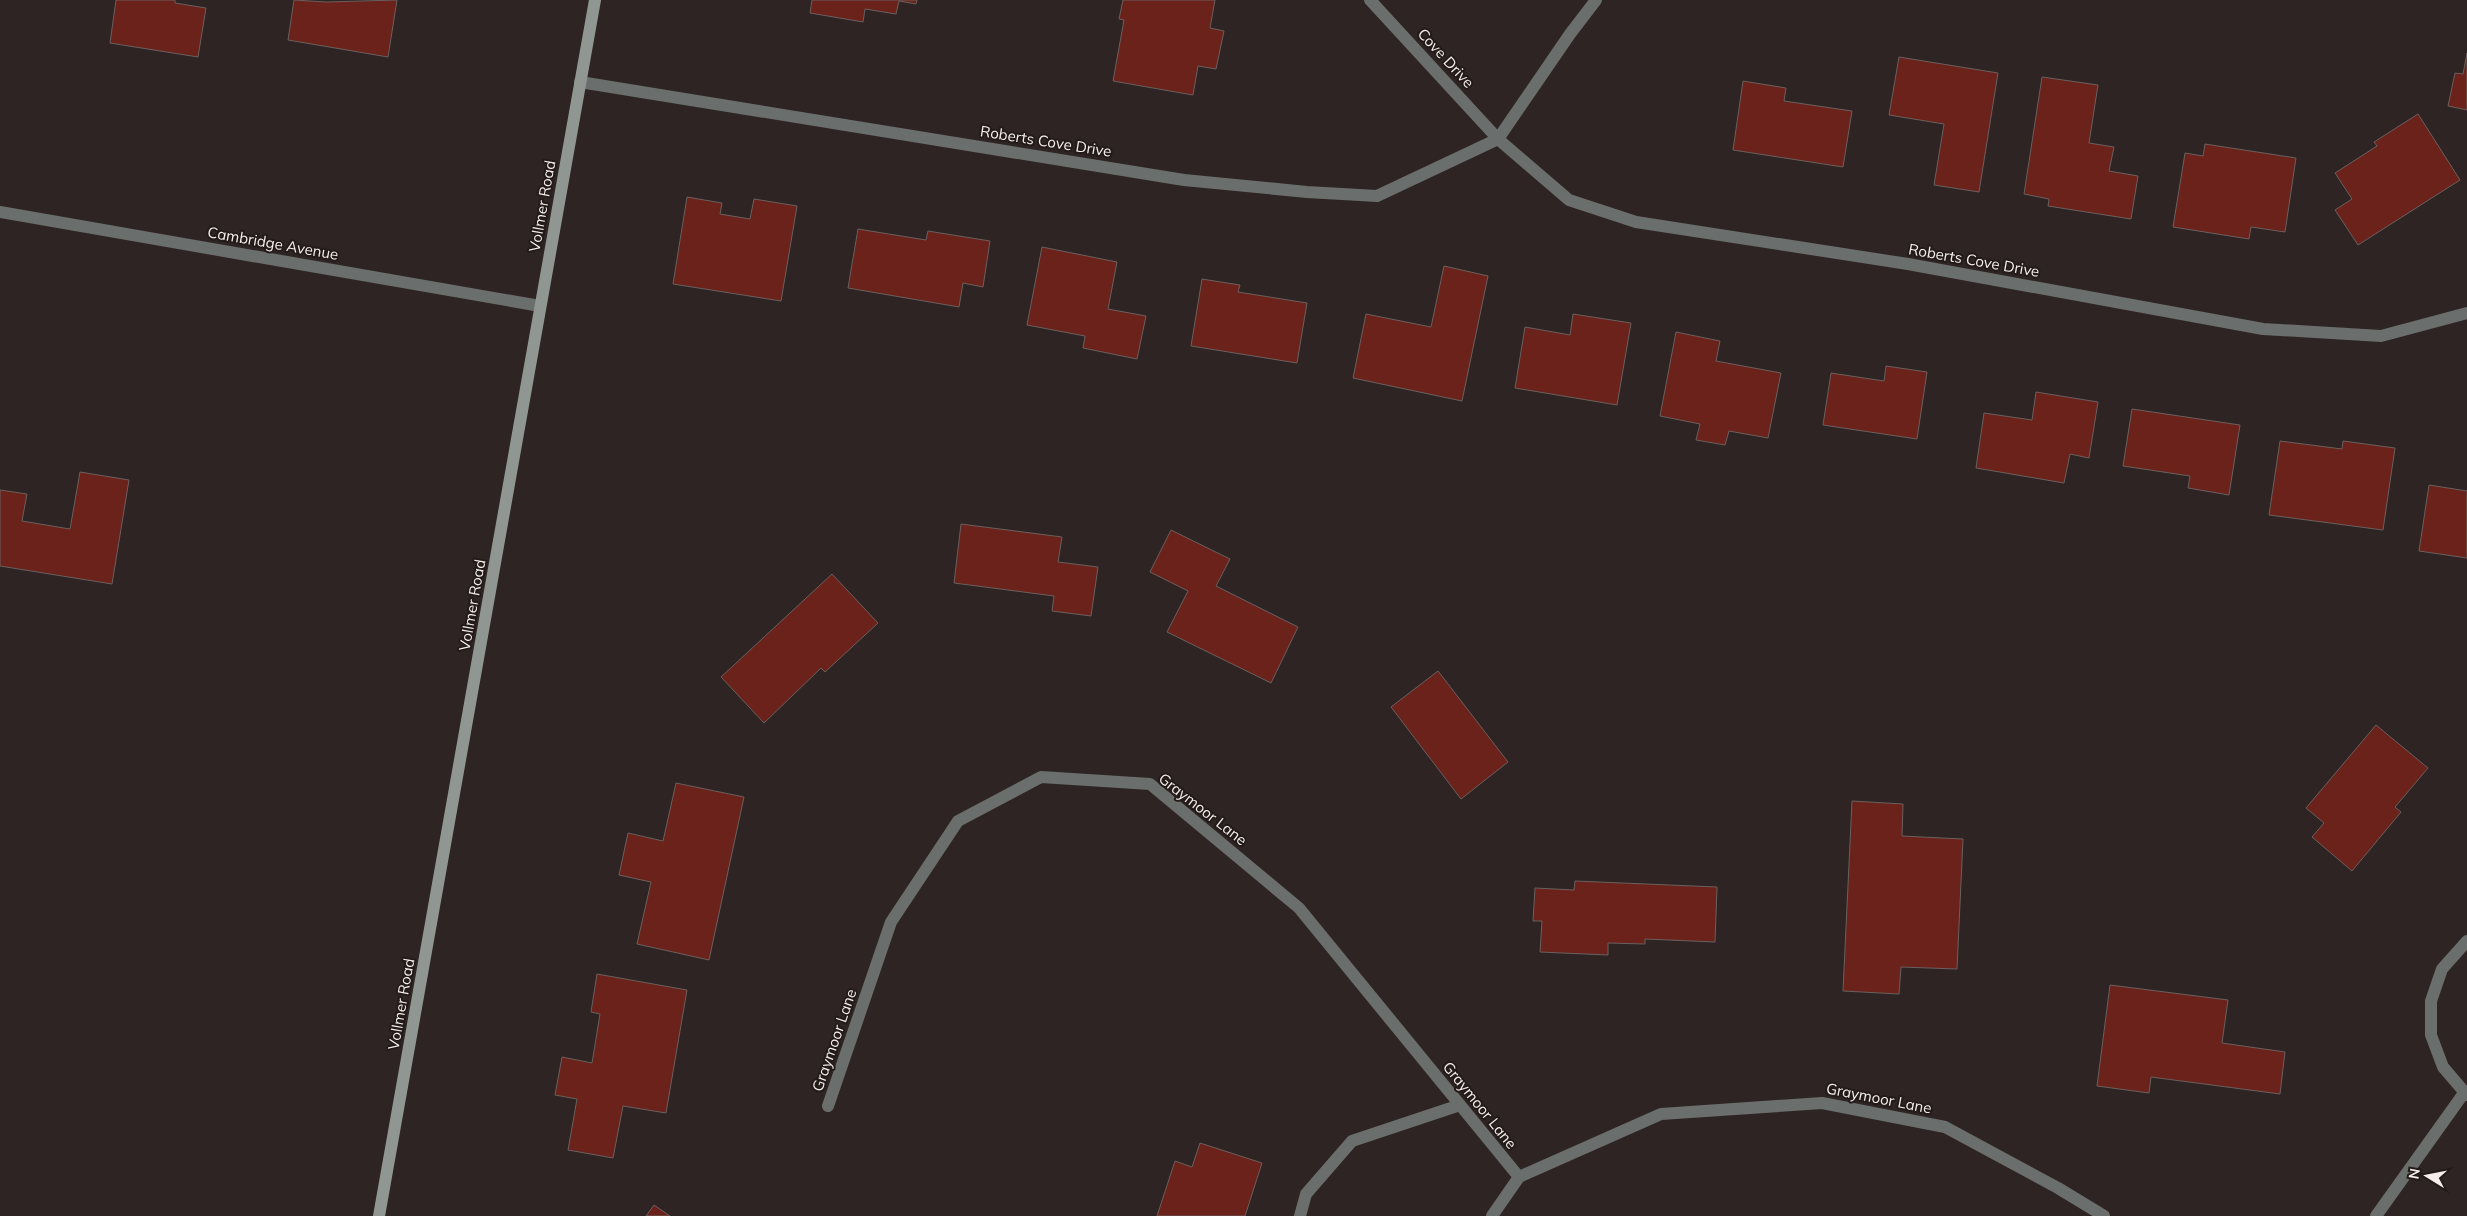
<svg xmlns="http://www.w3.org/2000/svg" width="2467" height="1216" font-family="Mulish,sans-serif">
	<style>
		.building { fill: #6b221b; stroke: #6b605e }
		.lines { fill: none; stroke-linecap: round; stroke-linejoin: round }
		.service { stroke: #6a6e6c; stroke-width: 12 }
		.minor { stroke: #6a6e6c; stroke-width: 12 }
		.secondary { stroke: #909793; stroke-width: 12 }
		.labels { text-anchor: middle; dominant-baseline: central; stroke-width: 4; stroke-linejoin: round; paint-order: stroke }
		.street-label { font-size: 15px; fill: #f5eeed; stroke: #231b19 }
	</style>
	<rect width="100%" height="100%" fill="#2d2423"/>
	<!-- building -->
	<path class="building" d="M116 0H175V3L206 8 198 57 110 43Z
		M294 0 326 2 397 0 388 57 288 40Z
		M812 0H917L916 4 899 1 896 14 865 9 863 22 810 13Z
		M1123 0H1215L1210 28 1224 31 1216 69 1198 66 1193 95 1113 81 1124 20 1119 19Z
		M2467 53V110L2448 106 2455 73 2463 74Z
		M1899 57 1998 73 1979 192 1934 185 1944 124 1889 115Z
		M2042 77 2098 85 2089 143 2114 147 2109 171 2138 176 2131 219 2048 206 2049 199 2024 194Z
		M1743 81 1786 88 1784 101 1852 111 1843 167 1733 150Z
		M2418 114 2460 180 2358 245 2335 210 2352 199 2335 173 2377 146 2374 142Z
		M2205 144 2296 158 2285 232 2251 227 2249 239 2173 227 2185 153 2203 156Z
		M687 197 722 203 720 214 750 219 754 199 797 206 781 301 673 284Z
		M858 229 926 240 928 231 990 241 983 287 963 283 959 307 848 288Z
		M1042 247 1117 262 1108 309 1146 316 1137 359 1083 348 1085 336 1027 325Z
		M1444 266 1488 276 1462 401 1353 378 1366 314 1431 327Z
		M1202 279 1240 285 1238 292 1307 303 1297 363 1191 346Z
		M1573 314 1631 323 1617 405 1515 388 1525 327 1570 335Z
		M1676 332 1720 341 1716 361 1781 373 1768 438 1729 431 1725 445 1696 440 1700 424 1660 416Z
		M1886 366 1927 372 1917 439 1823 425 1831 373 1884 381Z
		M2036 392 2098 402 2089 458 2070 454 2064 483 1976 468 1984 413 2032 420Z
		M2132 409 2240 425 2229 495 2188 488 2190 476 2123 466Z
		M2280 441 2342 449 2343 441 2395 448 2383 530 2269 515Z
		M80 472 129 480 112 584 0 566V490L27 494 22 521 70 529Z
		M2429 485 2467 491V558L2419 551Z
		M961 524 1062 537 1058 562 1098 567 1091 616 1052 611 1054 596 954 583Z
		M1171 530 1230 559 1216 586 1298 627 1271 683 1167 632 1188 591 1150 572Z
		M832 574 878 623 825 672 821 668 764 723 721 677Z
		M1438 671 1508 762 1461 799 1391 707Z
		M2376 725 2428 768 2395 807 2401 812 2352 871 2312 837 2324 823 2306 808Z
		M676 783 744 797 709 960 637 944 651 882 619 875 628 833 663 841Z
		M1852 801 1903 804 1902 836 1963 839 1957 969 1901 967 1899 994 1843 991Z
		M1575 881 1717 887 1715 942 1645 939V944L1608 943V955L1540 952 1542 921H1533L1535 888 1574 890Z
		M597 974 687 990 666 1113 623 1106 613 1158 568 1150 577 1099 555 1095 562 1057 592 1063 600 1014 591 1012Z
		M2110 985 2228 1000 2222 1043 2285 1052 2280 1094 2151 1077 2149 1093 2097 1086Z
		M1200 1143 1262 1163 1245 1216H1157L1175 1161 1192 1167Z
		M654 1205 670 1216H646Z"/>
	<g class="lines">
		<!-- service -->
		<path class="service" d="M1300 1216 1306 1194 1352 1141 1460 1105"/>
		<!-- minor -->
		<path class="minor" d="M1370 0 1498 139 1569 200 1636 222 1908 264 2263 329 2381 336 2467 313
			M580 82 1184 180 1307 192 1377 196 1498 139 1570 34 1596 0
			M0 212 540 306
			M2467 941 2442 969 2431 1001V1035L2443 1067 2467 1095
			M828 1106 891 922 958 821 1041 777 1150 784 1299 908 1519 1177 1661 1114 1822 1103 1945 1127 2058 1188 2104 1216
			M1492 1216 1519 1177
			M2376 1216 2464 1093"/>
		<!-- secondary -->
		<path class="secondary" d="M379 1216 595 0"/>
	</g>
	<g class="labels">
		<!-- street labels -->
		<g class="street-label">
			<text transform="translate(1446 58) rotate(47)">Cove Drive</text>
			<text transform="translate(1046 141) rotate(9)">Roberts Cove Drive</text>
			<text transform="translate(542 206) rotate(-80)">Vollmer Road</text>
			<text transform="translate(273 243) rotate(10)">Cambridge Avenue</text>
			<text transform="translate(1974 260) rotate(10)">Roberts Cove Drive</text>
			<text transform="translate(472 605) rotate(-80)">Vollmer Road</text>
			<text transform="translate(1203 809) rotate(38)">Graymoor Lane</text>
			<text transform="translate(401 1004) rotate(-80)">Vollmer Road</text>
			<text transform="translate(834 1040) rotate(-71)">Graymoor Lane</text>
			<text transform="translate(1879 1098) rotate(11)">Graymoor Lane</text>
			<text transform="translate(1480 1105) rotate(51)">Graymoor Lane</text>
		</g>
	</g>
	<!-- north arrow -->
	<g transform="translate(2427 1176) rotate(280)" stroke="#231b19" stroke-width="4" paint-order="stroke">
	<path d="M0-4L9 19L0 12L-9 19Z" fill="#f5eeed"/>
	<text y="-8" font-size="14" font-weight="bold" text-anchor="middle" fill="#f5eeed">N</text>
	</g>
</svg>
